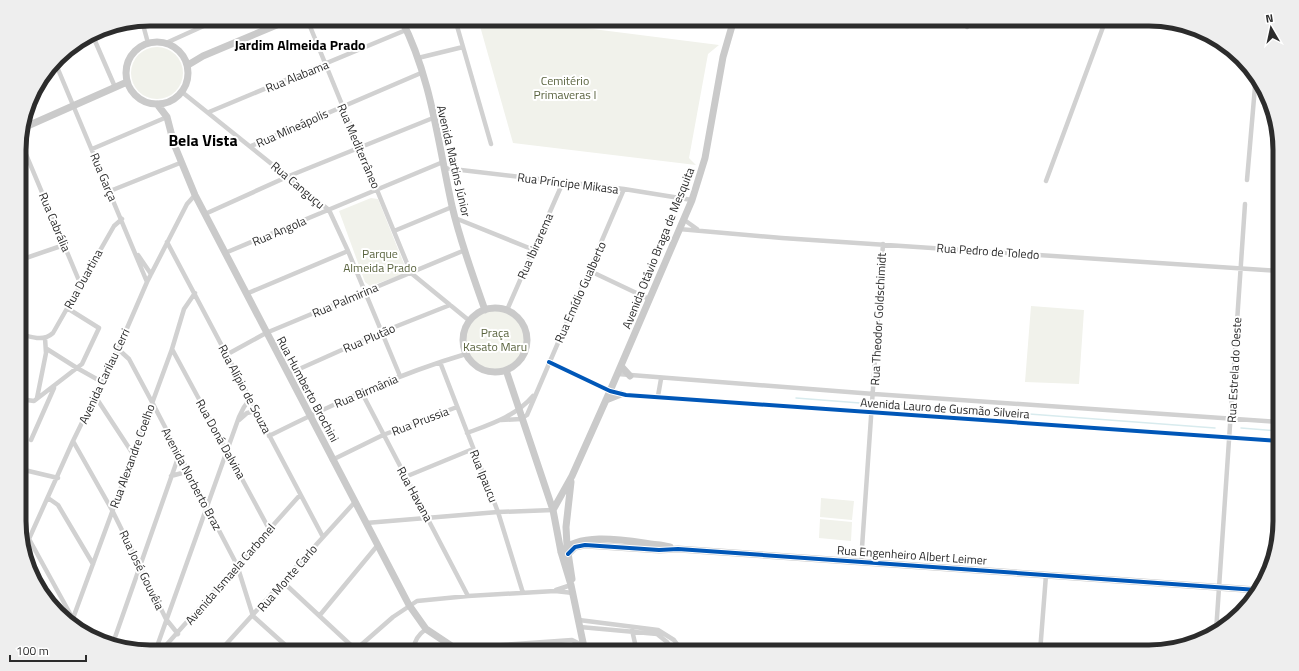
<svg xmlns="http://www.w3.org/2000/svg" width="1299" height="671" font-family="'Titillium Web',sans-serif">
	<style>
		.green { fill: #f1f2eb }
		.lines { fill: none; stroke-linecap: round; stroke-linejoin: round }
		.stream { stroke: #d8ebee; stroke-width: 1.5 }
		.street { stroke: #d1d1d1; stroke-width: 4.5 }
		.secondary { stroke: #cacaca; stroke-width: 7 }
		.cycleway-casing { stroke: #fff; stroke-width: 6 }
		.cycleway { stroke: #0057b8; stroke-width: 4 }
		.labels { text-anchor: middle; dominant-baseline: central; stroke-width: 4; stroke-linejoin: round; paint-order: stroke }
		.street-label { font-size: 12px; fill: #2c2c2c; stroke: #fff }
		.park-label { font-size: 12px; fill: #59633e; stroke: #fff }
		.quarter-label { font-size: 14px; font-weight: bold; fill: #000; stroke: #fff }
		.district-label { font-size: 16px; font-weight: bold; fill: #000; stroke: #fff }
		.rim { fill: none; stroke: #2c2c2c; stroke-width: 5 }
	</style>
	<rect width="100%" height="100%" fill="#fff"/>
	<!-- green -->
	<path class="green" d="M478 19H514L719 45 708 54 689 158 696 165 513 143Z
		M131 73a26 26 0 1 1 52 0a26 26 0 1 1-52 0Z
		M371 198 378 199 406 269 401 275 370 286 365 282 339 211Z
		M1031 306 1084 310 1079 384 1025 382Z
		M463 340a32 32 0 1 1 64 0a32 32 0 1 1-64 0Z
		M821 498 854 501 852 520 820 517Z
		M820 519 852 522 851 541 819 538Z"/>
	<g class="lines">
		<!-- stream -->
		<path class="stream" d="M796 398 860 403
			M882 403 1215 428
			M1241 428 1280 431"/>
		<!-- street -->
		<path class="street" d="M307 19 411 273 466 318 470 320
			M455 19 491 144
			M708 19 733 22
			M142 21 148 43
			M967 27 970 19
			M92 34 115 87
			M166 43 219 19
			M418 58 463 47
			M55 62 147 282
			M182 92 329 210 348 251 400 376
			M209 112 406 30
			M26 114 31 124
			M20 140 80 283
			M251 146 421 73
			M92 149 167 117
			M444 168 624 189 692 200
			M1247 180 1256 75
			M1046 181 1106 19
			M110 191 180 163
			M205 214 289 176 433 118
			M455 218 534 250
			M683 219 697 229
			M679 229 782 238 1279 271
			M394 231 452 207
			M167 242 323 537
			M225 253 443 162
			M138 255 151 274
			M20 260 64 245
			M590 271 649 299
			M246 294 348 251
			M507 310 563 182
			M20 334C32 337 43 342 53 333L114 226 122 219
			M47 349 77 368 102 382
			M118 349 129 359 152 402 237 565 253 616 293 652
			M172 349 269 529
			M226 355 266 333 465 250
			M440 362 498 512 523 593
			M549 362 610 391 626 395 1280 441
			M288 374 382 332 450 305
			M618 374 874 394 1280 422
			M362 393 468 596
			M95 396 133 454
			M658 396 661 379
			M37 398 46 353 45 338
			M20 399 34 401 82 364 99 328 67 308
			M239 420 247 413 256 411
			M501 420 521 419 527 415 624 189
			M467 433C491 424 516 416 533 396
			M269 436C333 404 398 374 466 354
			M31 440 54 388
			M73 441 112 510 166 619 178 634
			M332 460 383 435 457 407
			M20 469 58 478
			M171 476 182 473H189
			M405 477 473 449
			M48 498 58 505 93 564
			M366 523 498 512 553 510
			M29 539 73 619
			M24 550 73 441 118 349 147 282 187 204 195 195
			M861 562 883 244
			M283 582 355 649
			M556 590 571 585
			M320 615 377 546
			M579 620 658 630 674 640 683 652
			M72 621 172 349 184 309 195 293
			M580 627 657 634 667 642 674 652
			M632 630 637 652
			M1216 632 1245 204
			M113 643 179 455
			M679 649 715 652
			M457 651 475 647 572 640 584 646
			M155 652 239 417 244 407 250 399
			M160 652 300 495
			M219 652 354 503
			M353 652 393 617 417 601 468 596 555 591 573 593
			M415 652C412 642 418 635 426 629
			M1040 652 1046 575"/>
		<!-- secondary -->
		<path class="secondary" d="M401 19C431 76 438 143 452 206 460 241 473 276 485 310
			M126 73a31 31 0 1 1 62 0a31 31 0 1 1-62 0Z
			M188 65 203 56 291 19
			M157 104 167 117 174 144 195 195 409 605 426 629 450 645 458 652
			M23 128 127 82
			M463 340a32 32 0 1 1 64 0a32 32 0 1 1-64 0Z
			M621 366 630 376
			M506 370 553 510 561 552 571 585 585 652
			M606 400 621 394
			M571 482 566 527 567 546 572 579
			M553 510 572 476 610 391 692 200 705 158 723 57 734 19
			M561 552C581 530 633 542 660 545L670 547
			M568 554 575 547 585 545 659 550 678 549 1257 590"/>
		<defs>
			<path id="cycleway" d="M549 362 610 391 626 395 1280 441
				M568 554 575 547 585 545 659 550 678 549 1257 590"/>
		</defs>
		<!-- cycleway casing -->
		<use href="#cycleway" class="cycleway-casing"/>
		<!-- cycleway -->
		<use href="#cycleway" class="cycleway"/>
	</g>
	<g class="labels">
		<!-- street labels -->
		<g class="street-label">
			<text transform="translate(297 76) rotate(-22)">Rua Alabama</text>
			<text transform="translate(292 128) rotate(-24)">Rua Mineápolis</text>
			<text transform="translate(359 146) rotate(67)">Rua Mediterrâneo</text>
			<text transform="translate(454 161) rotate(77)">Avenida Martins Júnior</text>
			<text transform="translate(104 177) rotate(67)">Rua Garça</text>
			<text transform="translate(568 183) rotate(7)">Rua Príncipe Mikasa</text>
			<text transform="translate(298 185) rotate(40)">Rua Canguçu</text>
			<text transform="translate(55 222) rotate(67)">Rua Cabrália</text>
			<text transform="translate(279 231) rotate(-23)">Rua Angola</text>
			<text transform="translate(535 246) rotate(-66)">Rua Ibirarema</text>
			<text transform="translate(658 248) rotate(-68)">Avenida Otávio Braga de Mesquita</text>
			<text transform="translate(988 251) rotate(4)">Rua Pedro de Toledo</text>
			<text transform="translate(83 279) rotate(-61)">Rua Duartina</text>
			<text transform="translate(580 292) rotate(-66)">Rua Emídio Gualberto</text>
			<text transform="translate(345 300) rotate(-23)">Rua Palmirina</text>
			<text transform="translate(878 319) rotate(-87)">Rua Theodor Goldschimidt</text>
			<text transform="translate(369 338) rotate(-23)">Rua Plutão</text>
			<text transform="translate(1234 370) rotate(-87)">Rua Estrela do Oeste</text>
			<text transform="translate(104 376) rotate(-65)">Avenida Carilau Cerri</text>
			<text transform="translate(245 389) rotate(62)">Rua Alípio de Souza</text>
			<text transform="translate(308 389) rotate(62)">Rua Humberto Brochini</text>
			<text transform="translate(366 391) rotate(-23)">Rua Birmânia</text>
			<text transform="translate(945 408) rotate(4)">Avenida Lauro de Gusmão Silveira</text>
			<text transform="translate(420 421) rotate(-21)">Rua Prussia</text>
			<text transform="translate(221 439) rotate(61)">Rua Doná Dalvina</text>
			<text transform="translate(132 456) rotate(-70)">Rua Alexandre Coelho</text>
			<text transform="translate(484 476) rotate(68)">Rua Ipaucu</text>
			<text transform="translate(192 479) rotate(62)">Avenida Norberto Braz</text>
			<text transform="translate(415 494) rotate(61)">Rua Havana</text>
			<text transform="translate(912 555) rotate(4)">Rua Engenheiro Albert Leimer</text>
			<text transform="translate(142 570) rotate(64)">Rua José Gouvêia</text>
			<text transform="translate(230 574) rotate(-49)">Avenida Ismaela Carbonel</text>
			<text transform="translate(287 578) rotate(-49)">Rua Monte Carlo</text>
		</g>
		<!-- park labels -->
		<g class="park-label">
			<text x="565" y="80">Cemitério<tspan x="565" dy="14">Primaveras I</tspan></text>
			<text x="380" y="253">Parque<tspan x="380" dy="14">Almeida Prado</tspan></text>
			<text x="495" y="332">Praça<tspan x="495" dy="14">Kasato Maru</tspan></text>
		</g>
		<!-- quarter labels -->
		<g class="quarter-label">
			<text x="300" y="44">Jardim Almeida Prado</text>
		</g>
		<!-- district labels -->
		<g class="district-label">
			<text x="203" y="140">Bela Vista</text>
		</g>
	</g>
	<!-- crop -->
	<path d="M0 0H1299V671H0ZM150 26H1149A124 124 0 0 1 1273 150V521A124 124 0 0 1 1149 645H150A124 124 0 0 1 26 521V150A124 124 0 0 1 150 26Z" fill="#eee" fill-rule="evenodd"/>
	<path class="rim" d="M150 26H1149A124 124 0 0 1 1273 150V521A124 124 0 0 1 1149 645H150A124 124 0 0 1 26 521V150A124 124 0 0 1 150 26Z"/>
	<!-- north arrow -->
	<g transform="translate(1271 28) rotate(351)" stroke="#ffffff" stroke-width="3" paint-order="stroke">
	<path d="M0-3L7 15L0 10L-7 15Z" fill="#2c2c2c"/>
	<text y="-6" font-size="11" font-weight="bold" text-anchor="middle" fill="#2c2c2c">N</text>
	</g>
	<!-- scale -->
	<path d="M10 655v6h76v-6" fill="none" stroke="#2c2c2c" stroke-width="2"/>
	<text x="16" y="655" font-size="12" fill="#2c2c2c" stroke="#ffffff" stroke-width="3" paint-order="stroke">100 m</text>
</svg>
